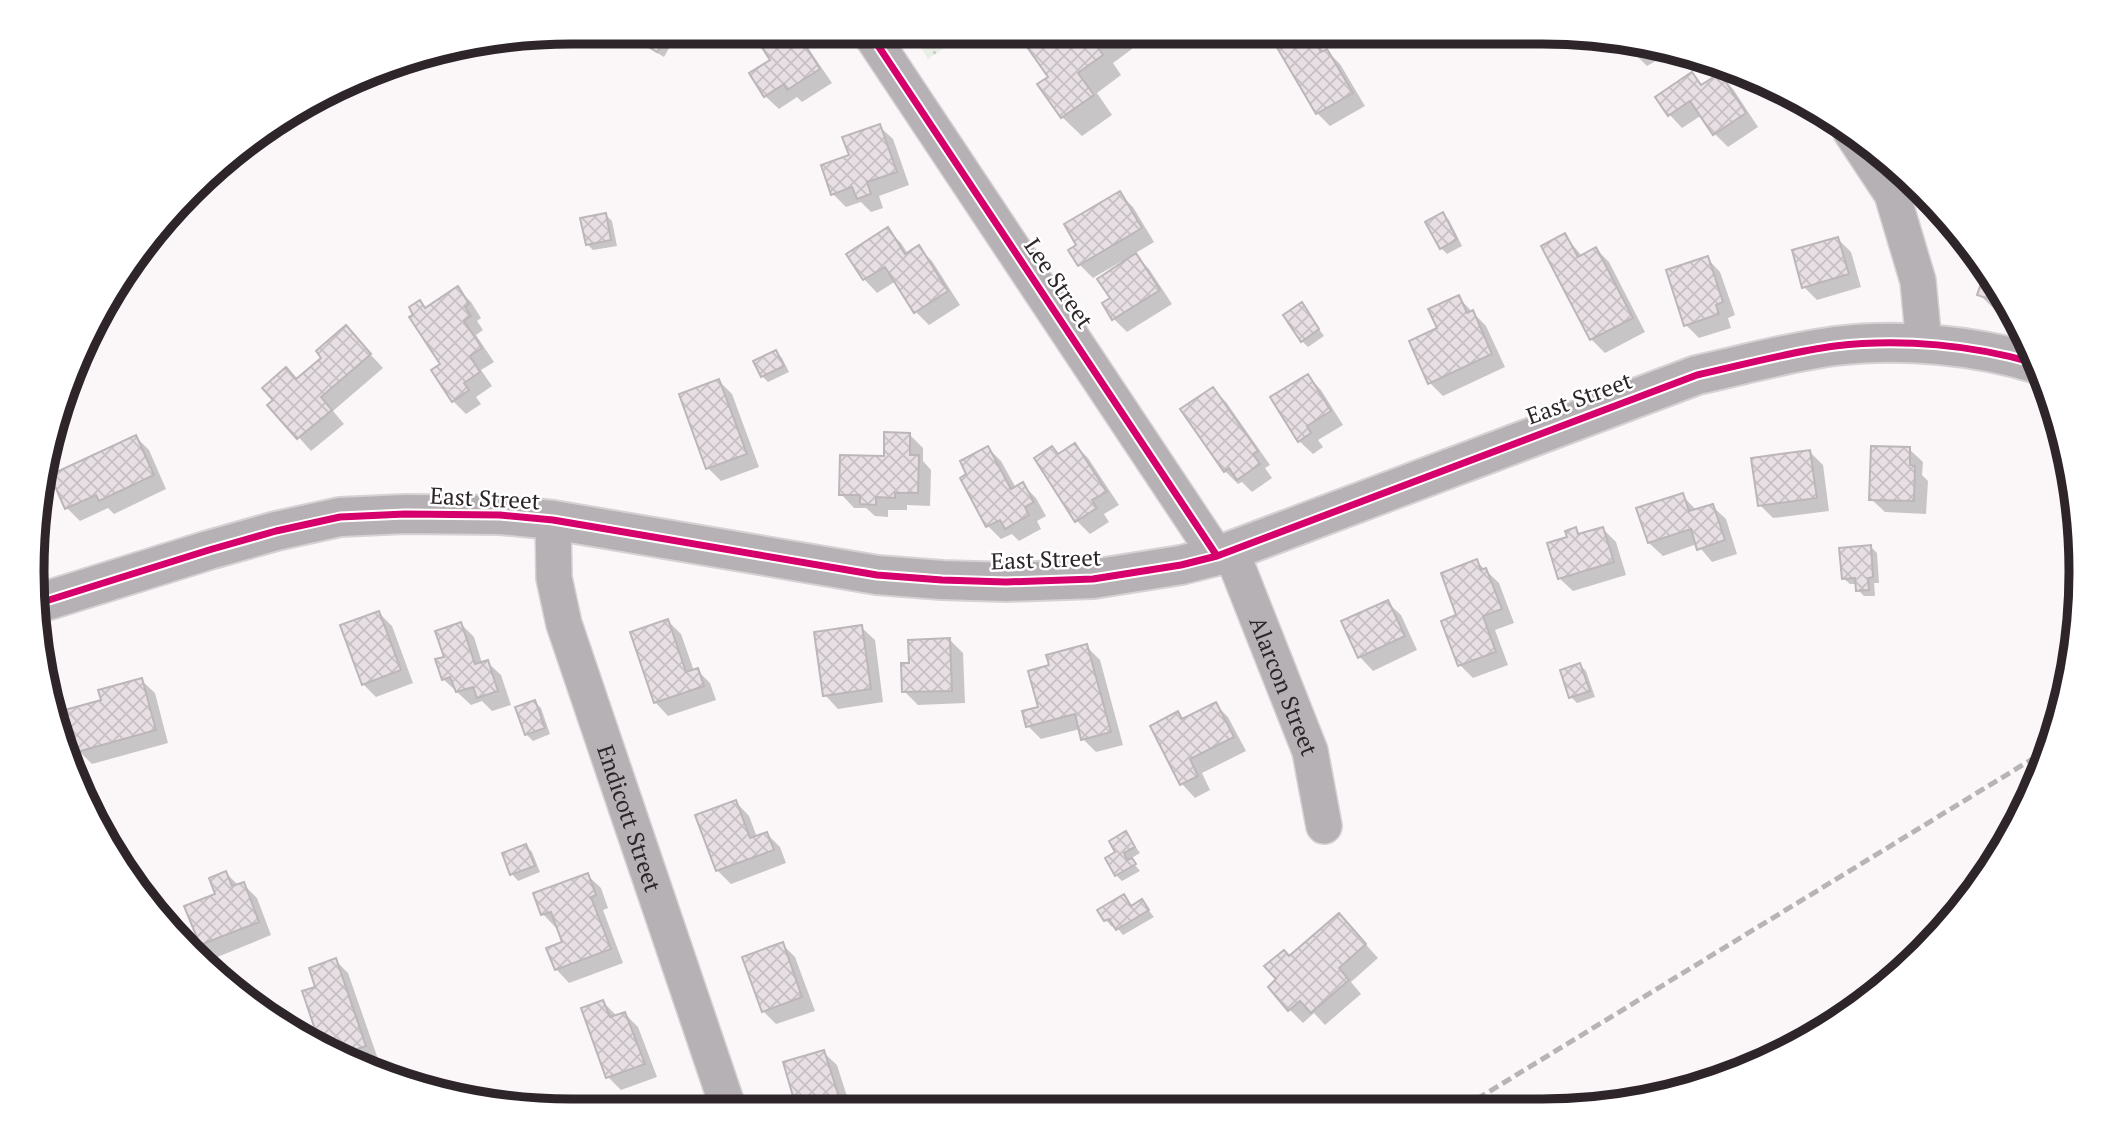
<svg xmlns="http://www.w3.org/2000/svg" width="2113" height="1143" font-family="'PT Serif',serif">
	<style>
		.park { fill: url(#park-dots) }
		.shadow { fill: #0003 }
		.building { fill: url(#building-cross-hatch); stroke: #bcb6b9; stroke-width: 2 }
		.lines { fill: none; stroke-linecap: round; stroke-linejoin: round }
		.minor-casing { stroke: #d5d2d4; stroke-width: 38 }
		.tertiary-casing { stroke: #d5d2d4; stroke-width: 42 }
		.minor { stroke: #b6b1b4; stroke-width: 35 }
		.tertiary { stroke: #b6b1b4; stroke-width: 38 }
		.rail { stroke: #b8b4b6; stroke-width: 5; stroke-dasharray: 10 5; stroke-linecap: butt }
		.cycleway-casing { stroke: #fff; stroke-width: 11 }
		.cycleway { stroke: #d6006c; stroke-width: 7 }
		.labels { text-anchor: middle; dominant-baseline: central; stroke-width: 5; stroke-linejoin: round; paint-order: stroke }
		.street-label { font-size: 23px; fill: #2e252a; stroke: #fff }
		.rim { fill: none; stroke: #2e252a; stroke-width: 9 }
	</style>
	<defs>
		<pattern id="park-dots" width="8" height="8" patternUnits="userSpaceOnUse" patternTransform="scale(1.75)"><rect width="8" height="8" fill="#e8efe7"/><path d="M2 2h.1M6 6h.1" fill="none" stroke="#c7cdc6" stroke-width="1.8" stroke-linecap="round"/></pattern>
		<pattern id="building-cross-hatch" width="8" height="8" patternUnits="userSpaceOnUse" patternTransform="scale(1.75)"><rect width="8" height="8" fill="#e7dfe3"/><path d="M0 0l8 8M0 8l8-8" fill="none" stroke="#c6bfc3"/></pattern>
	</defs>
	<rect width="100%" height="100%" fill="#fbf7f9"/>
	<!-- park -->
	<path class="park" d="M911 32H969L928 59Z"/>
	<!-- shadow -->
	<path class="shadow" d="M632 32H658L672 43 664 57 636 40 630 34Z
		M780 32H797L832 83 802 102 797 97 779 109 765 96 772 60 762 43Z
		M1036 32H1121L1132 49 1113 63 1121 75 1097 93 1112 115 1082 136 1062 117 1041 39Z
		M1313 32 1324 52 1327 51 1340 64 1365 106 1330 126 1317 113 1270 33Z
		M1627 41 1676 49 1647 66 1634 53Z
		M1692 74 1703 86 1720 75 1733 89 1758 127 1728 147 1715 134 1702 115 1682 128 1669 114Z
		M879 126 893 139 909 185 879 196 883 208 871 212 861 202 846 207 833 194 851 157Z
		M1119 193 1133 207 1154 242 1134 254 1149 269 1172 304 1127 332 1114 319 1112 299 1124 264 1122 261 1093 278 1080 265Z
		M1443 214 1449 220 1462 246 1447 254 1441 248Z
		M606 215 612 221 617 246 593 250 587 244Z
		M887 229 901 243 908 254 919 248 932 261 960 305 929 325 916 312 896 281 877 293 864 279 848 254Z
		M1565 236 1582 256 1596 249 1609 262 1645 332 1605 353 1591 339 1543 247Z
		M1838 239 1851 252 1861 287 1817 300 1804 287Z
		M1707 258 1720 272 1735 315 1728 318 1731 328 1699 338 1686 325Z
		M1988 271 2019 321 1999 314 1979 294Z
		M457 288 471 302 481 318 477 321 483 330 476 335 494 362 481 370 492 386 476 397 481 404 466 414 453 401 443 364 419 302 427 309Z
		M1458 297 1486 326 1505 367 1443 396 1430 383 1440 329Z
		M1301 304 1324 336 1308 347 1302 341Z
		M346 328 383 368 333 411 344 424 311 451 270 405 323 358Z
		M776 352 782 358 789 372 768 382 762 376Z
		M1308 376 1321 390 1343 425 1318 440 1323 447 1313 454 1299 441Z
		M719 381 732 394 759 467 721 481 708 468Z
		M1213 389 1226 402 1270 465 1265 468 1272 478 1252 492 1242 482 1238 484 1225 471Z
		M910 435 923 448V461L931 470 930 506 907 505V510H888V517L875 516 866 508H854L841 494Z
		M136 437 149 450 166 489 114 514 108 508 80 521 67 508Z
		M1075 445 1088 458 1119 505 1104 514 1109 522 1090 534 1077 521 1036 458 1052 448 1059 455Z
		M988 448 1001 461 1016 488 1023 485 1036 498 1046 516 1037 521 1041 529 1019 541 1012 534 1001 539 988 526 969 475Z
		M1909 449 1923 462 1922 475 1928 481 1926 514 1885 512 1871 499Z
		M1810 452 1823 465 1829 511 1773 518 1760 505Z
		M1682 495 1697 511 1712 506 1726 519 1737 554 1712 562 1697 544 1663 556 1649 543 1638 509Z
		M1575 529 1581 535 1603 529 1616 542 1626 575 1573 591 1559 578 1569 538Z
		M1871 547 1877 553 1879 583H1874L1875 596H1864L1858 590 1857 584H1850L1843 578Z
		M1476 561 1499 583 1514 623 1495 630 1508 665 1473 678 1460 665 1459 616Z
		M1387 602 1401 615 1417 650 1373 671 1360 657 1343 622Z
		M379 613 392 626 413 683 376 697 363 684Z
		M668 621 681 634 694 671 697 670 710 683 716 700 668 716 655 702Z
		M461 624 474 637 482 663 487 662 501 675 511 705 492 711 482 701 471 705 443 679Z
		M861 627 875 640 883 702 838 709 825 695Z
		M950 640 963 653 965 703 918 705 904 691 911 664Z
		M1086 646 1100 660 1123 745 1096 752 1083 739 1080 729 1041 739 1028 726 1040 708 1051 666Z
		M1580 665 1586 671 1595 697 1577 703 1571 697Z
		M141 680 155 693 168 743 92 764 79 751 103 701Z
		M535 702 541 708 550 734 533 741 526 734Z
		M1215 704 1228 717 1246 751 1202 773 1210 790 1195 798 1182 784 1152 727 1178 713 1184 720Z
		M736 802 749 816 757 837 767 834 780 847 786 863 731 884 717 870Z
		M1126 833 1140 853 1130 859 1140 871 1122 881 1116 875 1118 853Z
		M526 846 532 852 540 872 518 881 512 874Z
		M226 873 239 886 243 884 257 898 271 935 215 958 202 944 186 907 217 895Z
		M587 875 601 888 608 908 603 910 623 963 569 983 556 969 564 943 558 927 556 928 543 914 535 894Z
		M1124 897 1132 907 1142 902 1154 917 1123 935 1115 925 1112 927 1106 920 1100 911Z
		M1352 929 1378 958 1351 982 1361 994 1325 1025 1314 1013 1303 1023 1290 1010 1278 980 1290 958Z
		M782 944 795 957 815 1011 776 1024 763 1011Z
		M335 960 348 973 378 1059 363 1065 329 1051 322 1043 305 992 318 988Z
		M603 1002 616 1015 625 1014 638 1027 657 1077 621 1090 608 1077Z
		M823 1052 837 1065 851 1109 799 1110Z"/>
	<!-- building -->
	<path class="building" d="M630 32H661L667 36 657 52 628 34Z
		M776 32H797L820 69 787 90 784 84 764 97 749 73 770 60 759 43Z
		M1034 32H1109L1095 43 1103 55 1078 73 1094 95 1061 118 1037 84 1048 77 1027 47 1039 38Z
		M1268 32H1309L1321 52 1327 49 1353 93 1316 114Z
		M1624 41 1649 45 1633 54Z
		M1692 72 1701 85 1720 73 1746 113 1713 135 1690 101 1668 116 1655 97Z
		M880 124 897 172 867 182 871 194 857 199 852 187 831 195 821 165 849 155 842 137Z
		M1120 191 1142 228 1078 266 1068 250 1076 245 1064 224Z
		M1443 212 1457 239 1440 249 1425 222Z
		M606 213 611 240 586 245 580 218Z
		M888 227 905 254 919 245 948 291 914 313 885 267 863 280 846 254Z
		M1565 233 1578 257 1596 247 1633 318 1590 340 1541 246Z
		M1838 237 1849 274 1802 288 1792 250Z
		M1136 253 1160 290 1112 320 1102 303 1110 298 1097 279Z
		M1708 256 1723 302 1716 305 1719 314 1684 326 1666 270Z
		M1986 269 2009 306 1977 295Z
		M458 286 469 304 465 307 471 316 464 321 482 348 470 356 480 372 464 383 469 390 452 402 431 370 440 364 409 317 413 315 409 307 420 300 425 308Z
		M1459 295 1467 313 1473 310 1492 354 1428 384 1409 341 1437 328 1428 309Z
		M1302 302 1319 329 1301 342 1283 315Z
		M346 325 371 354 321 397 332 410 297 439 267 405 273 400 262 388 286 367 296 379 321 358 316 351Z
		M776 350 784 366 761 377 753 361Z
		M1308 374 1331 411 1307 426 1311 433 1298 442 1270 397Z
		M719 379 747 454 706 469 679 394Z
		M1213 387 1258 451 1253 454 1260 464 1237 480 1229 468 1224 472 1180 409Z
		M884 432 910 433V455H919L918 493H895V498L876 497V505L860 504V495H839L840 455 884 456Z
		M136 435 154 475 99 501 96 495 65 509 50 475Z
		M1075 443 1107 492 1092 500 1097 508 1075 522 1034 458 1052 446 1058 454Z
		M988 446 1011 489 1023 482 1034 502 1025 507 1029 515 1005 529 1000 520 986 527 960 478 966 474 960 461Z
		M1871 446 1910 447V465L1915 466 1914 501 1869 500Z
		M1810 450 1817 498 1758 506 1751 458Z
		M1683 493 1689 511 1713 504 1725 540 1697 550 1691 529 1648 543 1636 508Z
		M1576 527 1578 534 1603 527 1614 562 1558 579 1547 543 1567 537 1565 531Z
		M1871 545 1873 577 1868 578 1869 590 1856 591 1855 578 1842 579 1839 548Z
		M1477 559 1481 570 1486 568 1502 609 1483 616 1496 652 1458 666 1441 621 1456 615 1441 573Z
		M1388 600 1405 636 1358 658 1341 621Z
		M379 611 401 670 362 685 340 625Z
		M668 619 686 672 698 668 704 686 654 703 630 632Z
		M461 622 475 664 488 660 498 691 477 698 473 687 456 692 450 677 442 680 435 659 444 657 435 631Z
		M862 625 871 689 823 696 814 632Z
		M950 638 952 691 902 692 901 663H909L908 640Z
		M1087 644 1111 732 1081 740 1075 714 1026 727 1022 711 1038 707 1028 671 1049 665 1046 655Z
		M1580 663 1590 691 1569 698 1560 670Z
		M142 678 156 730 77 752 65 710 101 700 98 690Z
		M535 700 545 728 525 735 515 707Z
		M1216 702 1234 737 1190 759 1198 776 1180 785 1150 726 1178 711 1182 719Z
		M736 800 750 838 767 832 774 850 716 871 695 815Z
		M1126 831 1135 847 1124 853 1127 860 1132 858 1136 864 1115 876 1105 858 1115 852 1109 841Z
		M526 844 535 866 510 875 502 853Z
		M226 871 232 886 244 882 259 922 200 945 184 906 215 894 209 878Z
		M588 873 596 895 591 897 611 949 555 970 546 948 562 942 551 912 541 915 533 893Z
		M1124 894 1131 906 1142 899 1149 910 1116 930 1109 919 1104 921 1097 910Z
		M1339 913 1366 944 1339 968 1349 980 1311 1013 1300 1001 1288 1011 1268 987 1276 979 1264 966 1284 950 1289 956Z
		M783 942 802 997 762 1012 742 957Z
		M336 958 366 1046 340 1055 328 1050 325 1042 320 1044 302 991 315 987 309 968Z
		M603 1000 610 1017 625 1012 645 1064 606 1078 581 1008Z
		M824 1050 841 1103 827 1107V1109L797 1110 783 1062Z"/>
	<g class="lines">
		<defs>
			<g id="minor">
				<path d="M869 32 1217 556"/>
				<path d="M1851 132 1892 194 1918 281 1924 344"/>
				<path id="s1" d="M553 520 554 578 564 624 729 1110"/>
				<path id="s2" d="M1231 551 1310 751 1324 826"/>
			</g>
			<path id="tertiary" d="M33 605 209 550 276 531 340 517 405 514 500 515 553 520 877 575 942 580 1006 582 1093 579 1181 565 1217 556 1697 375C1743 365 1789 352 1835 346 1901 338 1974 345 2038 364"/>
		</defs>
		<!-- minor casing -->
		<use href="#minor" class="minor-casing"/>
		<!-- tertiary casing -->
		<use href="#tertiary" class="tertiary-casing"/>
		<!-- minor -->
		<use href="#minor" class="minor"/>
		<!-- tertiary -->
		<use href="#tertiary" class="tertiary"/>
		<!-- rail -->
		<path class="rail" d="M1464 1107 2052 747"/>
		<defs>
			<path id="cycleway" d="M869 32 1217 556
				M33 605 209 550 276 531 340 517 405 514 500 515 553 520 877 575 942 580 1006 582 1093 579 1181 565 1217 556 1697 375C1743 365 1789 352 1835 346 1901 338 1974 345 2038 364"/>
		</defs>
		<!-- cycleway casing -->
		<use href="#cycleway" class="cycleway-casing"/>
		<!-- cycleway -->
		<use href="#cycleway" class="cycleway"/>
	</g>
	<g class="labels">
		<!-- street labels -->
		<g class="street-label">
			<text transform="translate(1059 283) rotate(56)">Lee Street</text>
			<text transform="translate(1579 398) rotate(-20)">East Street</text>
			<text transform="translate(485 498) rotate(3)">East Street</text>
			<text transform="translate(1046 559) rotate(-2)">East Street</text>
			<text stroke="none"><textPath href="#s2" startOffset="145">Alarcon Street</textPath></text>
			<text stroke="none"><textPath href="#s1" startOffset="310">Endicott Street</textPath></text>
		</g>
	</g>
	<!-- crop -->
	<path d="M0 0H2113V1143H0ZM571 44H1542A527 527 0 0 1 2069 571V572A527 527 0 0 1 1542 1099H571A527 527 0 0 1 44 572V571A527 527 0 0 1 571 44Z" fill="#fff" fill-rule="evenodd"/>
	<path class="rim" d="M571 44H1542A527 527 0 0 1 2069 571V572A527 527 0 0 1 1542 1099H571A527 527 0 0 1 44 572V571A527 527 0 0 1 571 44Z"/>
</svg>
